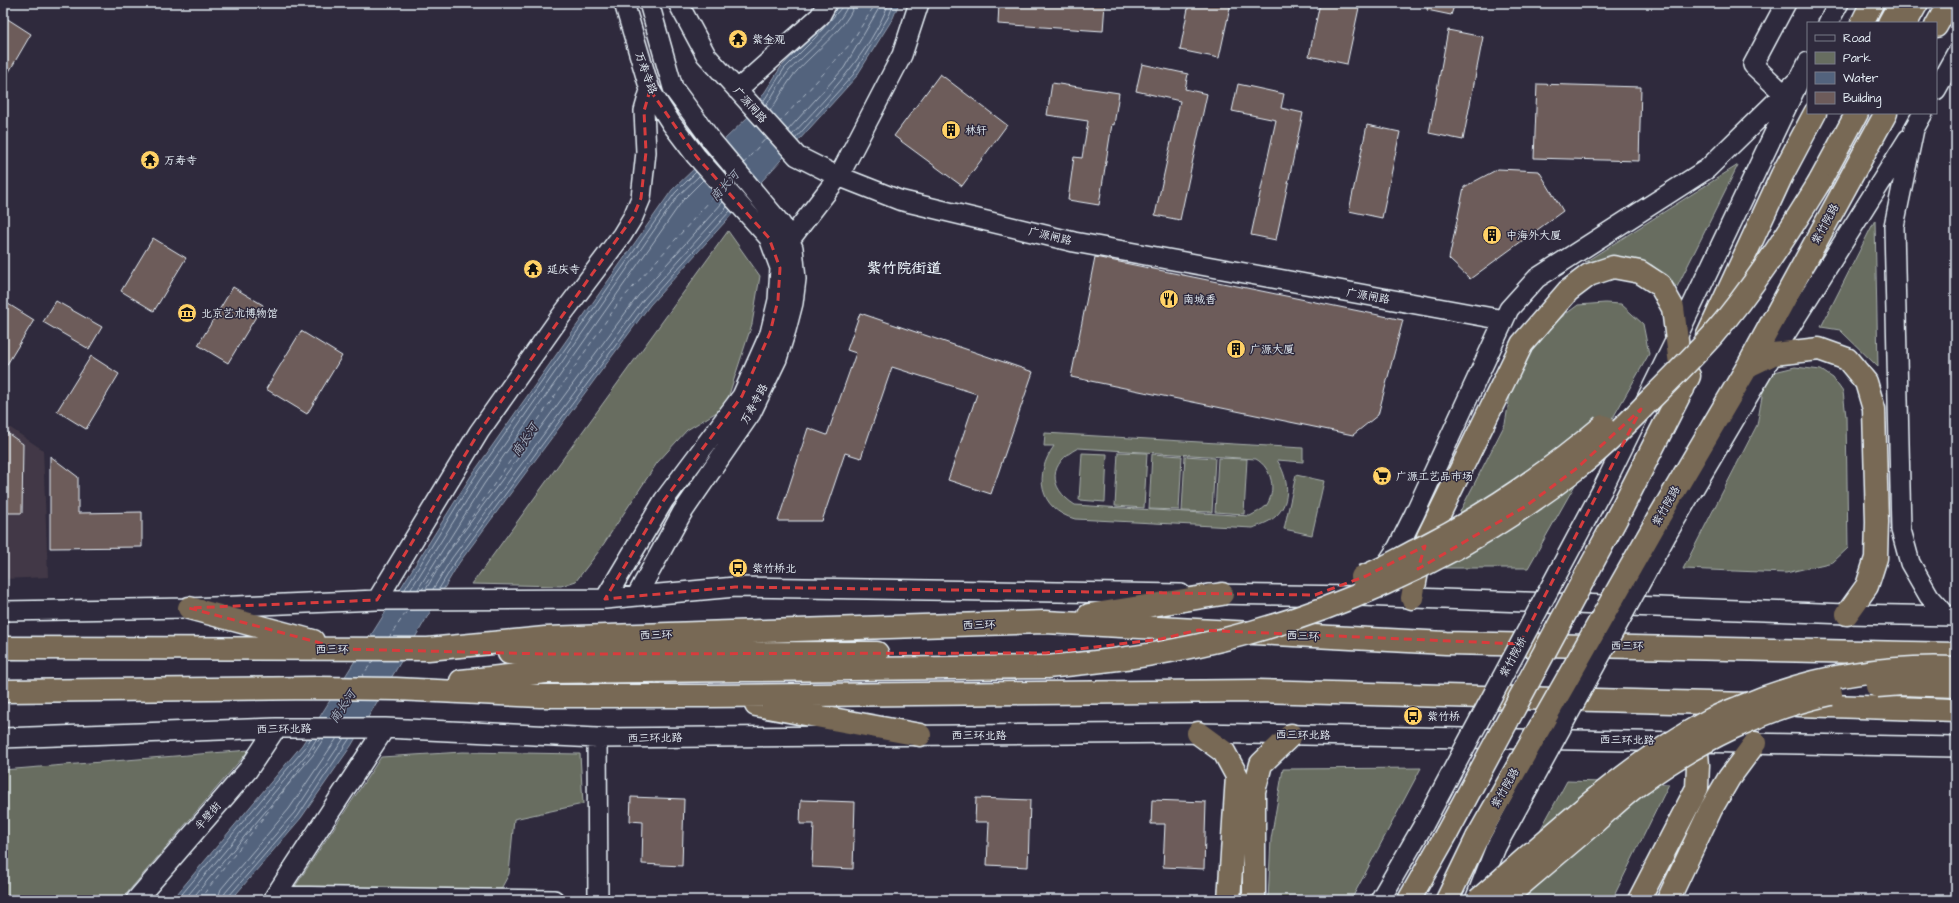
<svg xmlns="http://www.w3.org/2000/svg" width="1959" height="903" font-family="'Architects Daughter','LXGW WenKai TC',sans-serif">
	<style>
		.built { fill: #423946 }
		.green { fill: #676d60; stroke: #a8afac; fill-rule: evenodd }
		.water { fill: #53637d; stroke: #8f9cae }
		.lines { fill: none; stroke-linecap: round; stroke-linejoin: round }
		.shore { stroke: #acb8c7; stroke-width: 1 }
		.ferry { stroke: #acb8c7; stroke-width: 1; stroke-dasharray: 5 4; stroke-linecap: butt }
		.building { fill: #6d5b5a; stroke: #e8f1f8 }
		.minor-casing { stroke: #e8f1f8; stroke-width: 22 }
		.highway-casing { stroke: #e8f1f8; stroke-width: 25 }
		.minor { stroke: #2f2a3d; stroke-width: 19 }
		.highway { stroke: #786954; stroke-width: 22 }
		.minor-bridge-casing { stroke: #e8f1f8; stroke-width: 22; stroke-linecap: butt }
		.highway-bridge-casing { stroke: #e8f1f8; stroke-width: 25; stroke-linecap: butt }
		.minor-bridge { stroke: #2f2a3d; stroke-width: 19 }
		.highway-bridge { stroke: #786954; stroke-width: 22 }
		.marked { fill: none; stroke: #d83c3d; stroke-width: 3; stroke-dasharray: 8 5; stroke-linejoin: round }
		.labels { text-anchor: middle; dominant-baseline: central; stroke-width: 3; stroke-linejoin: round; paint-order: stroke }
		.poi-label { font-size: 11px; fill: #e8f1f8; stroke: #2f2a3d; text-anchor: start }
		.street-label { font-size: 11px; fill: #e8f1f8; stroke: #2f2a3d }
		.water-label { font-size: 12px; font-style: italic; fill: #acb8c7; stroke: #2f2a3d }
		.district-label { font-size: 15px; font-weight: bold; fill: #e8f1f8; stroke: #2f2a3d }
	</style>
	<rect width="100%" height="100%" fill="#2f2a3d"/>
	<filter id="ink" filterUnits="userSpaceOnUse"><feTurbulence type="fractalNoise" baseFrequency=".025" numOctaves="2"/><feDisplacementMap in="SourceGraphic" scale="8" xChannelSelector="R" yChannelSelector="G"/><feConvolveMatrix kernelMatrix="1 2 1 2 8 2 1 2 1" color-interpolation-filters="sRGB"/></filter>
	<g filter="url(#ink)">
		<!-- built -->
		<path class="built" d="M3 423 43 450 48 577 3 579Z"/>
		<!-- green -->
		<path class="green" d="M1738 165 1677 287 1652 265 1618 257 1585 262Z
			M1875 220 1878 367 1840 330 1821 327Z
			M728 231 760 276 752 324 725 407 687 430 657 463 599 551 576 581 561 586 472 584Z
			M1605 303 1621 304 1643 324 1649 354 1528 568H1431L1505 424 1514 372 1555 322 1578 305Z
			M1795 367 1821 370 1833 378 1843 392 1846 416 1848 548 1833 562 1786 573 1683 569 1757 425 1766 374Z
			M1045 433 1303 448V462L1277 460C1288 477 1292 501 1276 516 1270 522 1260 525 1253 528L1075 519C1038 509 1034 474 1054 446H1044ZM1078 448 1256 459C1272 468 1277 491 1266 506 1262 510 1255 513 1250 516L1075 505C1047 487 1049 463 1078 448Z
			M1118 452 1147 453 1144 508 1115 506Z
			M1082 453 1107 454 1105 502 1079 500Z
			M1152 454 1182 456 1179 510 1149 509Z
			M1185 456 1215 458 1212 512 1182 511Z
			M1218 458 1247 459 1244 514 1215 512Z
			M1296 475 1324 481 1312 535 1284 529Z
			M249 750 121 900H3V770Z
			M463 752 580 754 583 804 514 819 509 874 495 900H286L381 757Z
			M1421 768 1351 900H1268L1271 839 1283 769Z
			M1567 781 1669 784 1612 900H1502Z"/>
		<!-- water -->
		<path class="water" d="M840 3H899L893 18 856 77 650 305 459 563 351 746 301 818 231 900H172L302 745 471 476 672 190 750 115 781 67 812 36Z"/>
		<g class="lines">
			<!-- shore -->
			<path class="shore" d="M763 102 784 69 815 38 842 7 843 3
				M766 106C773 95 780 82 788 72 800 58 847 20 848 3
				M770 111C778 100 784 88 792 77 805 59 853 24 854 3
				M788 130 844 68 882 3
				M792 135C829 95 869 54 889 3
				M795 139 853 75 889 16 894 3
				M405 589 474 478 675 193 696 172
				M411 589 479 481 678 196 699 176
				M418 589 484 484 683 200 703 180
				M426 589 447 554 638 296 723 202
				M433 589 452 558 643 300 727 207
				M439 589 456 561 647 303 730 211
				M177 900 305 748 311 738
				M184 900 309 751 317 738
				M191 900 313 755 324 738
				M217 900 221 889 289 809 337 738
				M223 900 225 893 294 813 344 738
				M228 900 229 896 298 816 350 738"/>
			<!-- ferry -->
			<path class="ferry" d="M779 123 851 43 876 3
				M743 164 768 136
				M421 591 617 305 717 193
				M388 639 409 608
				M361 678 374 659
				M333 719 347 699
				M199 900 281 795 321 737"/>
		</g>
		<!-- building -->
		<path class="building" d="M999 3H1105L1103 31 998 24Z
			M1189 3H1231L1219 58 1180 50Z
			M1320 3H1360L1347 64 1309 56Z
			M1428 3H1455L1451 15 1427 10Z
			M3 16 31 34 3 82Z
			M1448 30 1483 37 1463 140 1429 133Z
			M1142 64 1188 74 1185 89 1207 94 1180 220 1155 215 1180 101 1136 91Z
			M940 74 1007 125 962 186 894 136Z
			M1052 83 1119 93 1114 125 1112 124 1099 205 1068 200 1074 157 1082 158 1088 121 1047 115Z
			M1238 84 1284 94 1281 108 1303 113 1276 240 1251 235 1276 120 1232 111Z
			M1537 84 1641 87 1639 161 1534 158Z
			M1367 125 1400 132 1382 218 1349 211Z
			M1498 169 1539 171 1563 211 1470 279 1449 259 1464 187Z
			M153 238 186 258 154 311 121 291Z
			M1095 257 1403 320 1378 415 1353 435 1071 377Z
			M233 287 263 305 228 363 198 345Z
			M56 301 102 327 89 349 43 322Z
			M5 302 34 320 3 371V306Z
			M860 313 1033 372 991 494 948 480 977 394 892 367 861 458 845 453 822 521H778L808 428 827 435 856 353 847 350Z
			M301 331 342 356 307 414 266 389Z
			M91 356 119 374 86 429 57 411Z
			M3 430 23 444 22 513H3Z
			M50 456 78 477V513L142 512V547L50 548Z
			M631 797 684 799 682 866 642 864 643 822 630 821Z
			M976 798 1030 800 1028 867 987 865 989 822H975Z
			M801 800 855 802 853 869 812 867 814 824H800Z
			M1152 800 1206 802 1204 869 1163 867 1165 824H1151Z"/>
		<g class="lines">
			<defs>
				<path id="minor" d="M678 3 706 55 797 156 833 174 899 200 1074 242 1504 320
					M1828 23 1839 3
					M737 90 820 16 827 3
					M1936 90 1956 54
					M1783 93 1753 65 1786 3
					M1923 113 1914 129 1894 226 1901 530 1910 563 1929 596 1947 616
					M789 241 839 176 902 55 919 3
					M1602 490 1678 335 1808 62
					M1667 534 1773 354 1908 139
					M1384 568 1398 547 1414 515 1509 309 1537 278 1707 169 1799 79
					M1208 594 1360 596 1847 614 1956 616
					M637 595 682 513 751 413 777 359 786 330 793 303 796 279 793 248 781 224 712 141 673 88 649 3
					M605 599 664 500 742 396 770 333 778 300 780 268 769 238 696 156 671 123 650 90 624 3
					M377 600 479 432 561 316 622 235 633 217 641 198 646 152 644 111 650 90
					M3 611 189 608 377 600 605 599 735 587 1181 594
					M385 728 275 896 554 900
					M3 738 276 728H385L597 738 1198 733 1956 747
					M597 738 598 900
					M136 900 248 770 276 728
					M1380 900 1424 824
					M1475 900 1496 847"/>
				<path id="highway" d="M1862 23 1872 3
					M1889 23 1900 3
					M1906 23 1917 3
					M1936 26 1949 3
					M1819 183 1857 113
					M1707 337 1782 175 1815 113
					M1748 366 1773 354 1819 349 1847 359 1866 382 1874 409 1877 522 1876 558 1867 586 1847 614
					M1622 508 1689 376
					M1658 519 1748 366 1886 113
					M1412 598 1417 572 1428 537 1522 344 1568 291 1589 275 1613 267 1640 272 1660 285 1673 308 1683 389
					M189 608 313 641
					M1089 615 1222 594
					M3 648 428 649 545 638 1045 622 1446 643 1956 654
					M509 653 546 654 877 653
					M461 681 546 672 1047 667
					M3 691 317 688 396 689 540 696H703L1258 691 1749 704
					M756 705 920 735
					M1798 705 1956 710
					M1198 733 1224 752 1237 776 1229 900
					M1254 900V791L1261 764 1291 735
					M1409 900 1447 833
					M1447 900 1477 838
					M1639 900 1697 788 1698 765 1696 741
					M1668 900 1711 809 1729 778 1755 743"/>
			</defs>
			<!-- minor casing -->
			<use href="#minor" class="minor-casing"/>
			<!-- highway casing -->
			<use href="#highway" class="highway-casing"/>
			<!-- minor -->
			<use href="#minor" class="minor"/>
			<!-- highway -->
			<use href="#highway" class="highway"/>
			<defs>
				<path id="minor-bridge" d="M1424 824 1602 490
					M1496 847 1667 534"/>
				<path id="highway-bridge" d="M1362 577C1381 570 1399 559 1417 550 1485 516 1545 475 1603 426
					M1047 667C1088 663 1129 659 1170 651 1316 624 1459 560 1576 469 1602 449 1626 425 1649 401 1670 380 1692 358 1712 336 1752 290 1787 235 1819 183
					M1877 686 1902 684 1956 686
					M1447 833 1622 508
					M1477 838 1658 519
					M1478 900C1550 838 1626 765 1710 720 1719 715 1730 711 1740 707 1808 678 1882 665 1956 668
					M1503 900C1534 874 1565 847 1596 821 1611 808 1626 793 1642 782 1698 741 1764 708 1831 694"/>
			</defs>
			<!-- minor-bridge casing -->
			<use href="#minor-bridge" class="minor-bridge-casing"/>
			<!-- highway-bridge casing -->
			<use href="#highway-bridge" class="highway-bridge-casing"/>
			<!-- minor-bridge -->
			<use href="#minor-bridge" class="minor-bridge"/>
			<!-- highway-bridge -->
			<use href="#highway-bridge" class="highway-bridge"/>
		</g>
	</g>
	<!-- marked area -->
	<path class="marked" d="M650 90 696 156 769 238 780 268 778 300 770 333 742 396 664 500 605 599 735 587 1315 595 1366 576 1425 546 1418 569 1471 538 1526 506 1577 468 1641 409 1520 644 1198 630 1161 639 1046 653 546 654 343 649 189 608 377 600 479 432 633 217 641 198 646 152 644 111Z"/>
	<!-- icons -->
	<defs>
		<symbol id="temple-disc" viewBox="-11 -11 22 22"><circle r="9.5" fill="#ffd166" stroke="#2f2a3d"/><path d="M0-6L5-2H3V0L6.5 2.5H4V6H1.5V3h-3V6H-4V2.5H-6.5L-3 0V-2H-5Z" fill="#111"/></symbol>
		<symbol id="building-disc" viewBox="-11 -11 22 22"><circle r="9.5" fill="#ffd166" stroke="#2f2a3d"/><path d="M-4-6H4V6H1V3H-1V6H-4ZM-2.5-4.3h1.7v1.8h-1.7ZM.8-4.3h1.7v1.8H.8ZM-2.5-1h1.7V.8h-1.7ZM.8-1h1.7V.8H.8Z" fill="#111"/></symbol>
		<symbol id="restaurant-disc" viewBox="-11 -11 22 22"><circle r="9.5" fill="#ffd166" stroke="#2f2a3d"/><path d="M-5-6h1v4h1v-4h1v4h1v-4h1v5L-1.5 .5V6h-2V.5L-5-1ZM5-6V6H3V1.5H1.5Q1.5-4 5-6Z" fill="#111"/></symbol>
		<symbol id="museum-disc" viewBox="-11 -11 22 22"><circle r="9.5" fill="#ffd166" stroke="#2f2a3d"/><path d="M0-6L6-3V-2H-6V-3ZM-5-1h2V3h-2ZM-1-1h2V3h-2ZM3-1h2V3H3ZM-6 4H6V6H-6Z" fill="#111"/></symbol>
		<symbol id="supermarket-disc" viewBox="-11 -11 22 22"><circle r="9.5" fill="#ffd166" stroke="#2f2a3d"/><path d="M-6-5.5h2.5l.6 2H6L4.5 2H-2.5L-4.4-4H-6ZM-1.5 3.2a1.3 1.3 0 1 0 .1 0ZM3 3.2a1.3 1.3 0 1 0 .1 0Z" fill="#111"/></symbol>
		<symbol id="bus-disc" viewBox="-11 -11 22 22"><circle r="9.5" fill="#ffd166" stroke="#2f2a3d"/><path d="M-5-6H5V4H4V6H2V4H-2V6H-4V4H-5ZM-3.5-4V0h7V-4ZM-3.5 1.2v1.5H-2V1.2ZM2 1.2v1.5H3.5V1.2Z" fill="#111"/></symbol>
	</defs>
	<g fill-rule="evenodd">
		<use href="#temple-disc" x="727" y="28" width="22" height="22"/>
		<use href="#building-disc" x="940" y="119" width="22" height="22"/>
		<use href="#temple-disc" x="139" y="149" width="22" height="22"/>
		<use href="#building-disc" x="1481" y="224" width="22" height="22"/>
		<use href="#temple-disc" x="522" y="258" width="22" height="22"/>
		<use href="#restaurant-disc" x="1158" y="288" width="22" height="22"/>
		<use href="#museum-disc" x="176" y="302" width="22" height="22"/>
		<use href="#building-disc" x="1225" y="338" width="22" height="22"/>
		<use href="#supermarket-disc" x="1371" y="465" width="22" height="22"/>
		<use href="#bus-disc" x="727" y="557" width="22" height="22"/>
		<use href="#bus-disc" x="1402" y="705" width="22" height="22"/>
	</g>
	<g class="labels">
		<!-- poi labels -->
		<g class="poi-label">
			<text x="752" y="39">紫金观</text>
			<text x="965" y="130">林轩</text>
			<text x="164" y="160">万寿寺</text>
			<text x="1506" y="235">中海外大厦</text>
			<text x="547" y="269">延庆寺</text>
			<text x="1183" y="299">南城香</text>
			<text x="201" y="313">北京艺术博物馆</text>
			<text x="1250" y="349">广源大厦</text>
			<text x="1396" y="476">广源工艺品市场</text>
			<text x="752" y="568">紫竹桥北</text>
			<text x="1427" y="716">紫竹桥</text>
		</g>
		<!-- street labels -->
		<g class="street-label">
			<text transform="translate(646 73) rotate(70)">万寿寺路</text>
			<text transform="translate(750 105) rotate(48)">广源闸路</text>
			<text transform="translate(1825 224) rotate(-61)">紫竹院路</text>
			<text transform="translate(1050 236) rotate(13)">广源闸路</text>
			<text transform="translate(1368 296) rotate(10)">广源闸路</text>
			<text transform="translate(754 404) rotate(-61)">万寿寺路</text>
			<text transform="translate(1666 506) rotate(-60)">紫竹院路</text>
			<text transform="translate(979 625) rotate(-2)">西三环</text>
			<text transform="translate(656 635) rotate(-2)">西三环</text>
			<text transform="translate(1303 636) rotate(3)">西三环</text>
			<text transform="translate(1627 646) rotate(1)">西三环</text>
			<text x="332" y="649">西三环</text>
			<text transform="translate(1513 657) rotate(-62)">紫竹院桥</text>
			<text transform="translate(284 729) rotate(-1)">西三环北路</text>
			<text x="979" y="735">西三环北路</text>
			<text transform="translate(1303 735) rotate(1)">西三环北路</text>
			<text transform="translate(655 738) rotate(-1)">西三环北路</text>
			<text transform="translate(1627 740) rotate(1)">西三环北路</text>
			<text transform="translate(1505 788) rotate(-60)">紫竹院路</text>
			<text transform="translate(208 816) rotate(-49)">半壁街</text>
		</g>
		<!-- water labels -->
		<g class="water-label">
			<text transform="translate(725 186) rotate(-48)">南长河</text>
			<text transform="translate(525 440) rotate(-56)">南长河</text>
			<text transform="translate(343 707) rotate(-56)">南长河</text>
		</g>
		<!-- district labels -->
		<g class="district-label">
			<text x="904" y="268">紫竹院街道</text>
		</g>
	</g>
	<!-- margin -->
	<rect width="1959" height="903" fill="none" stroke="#2f2a3d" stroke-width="16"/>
	<rect x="8" y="8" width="1943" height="887" fill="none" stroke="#e8f1f8" stroke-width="1.5" filter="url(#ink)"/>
	<!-- legend -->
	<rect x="1807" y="22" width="130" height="92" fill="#2f2a3d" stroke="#797a88"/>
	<rect x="1815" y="35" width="20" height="6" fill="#2f2a3d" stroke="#797a88"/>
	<text x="1843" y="42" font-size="12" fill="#e8f1f8">Road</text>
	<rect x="1815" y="52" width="20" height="12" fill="#676d60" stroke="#797a88"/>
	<text x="1843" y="62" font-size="12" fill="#e8f1f8">Park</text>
	<rect x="1815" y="72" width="20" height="12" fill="#53637d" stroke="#797a88"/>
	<text x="1843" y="82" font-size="12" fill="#e8f1f8">Water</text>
	<rect x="1815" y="92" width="20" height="12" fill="#6d5b5a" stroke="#797a88"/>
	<text x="1843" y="102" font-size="12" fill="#e8f1f8">Building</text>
</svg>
